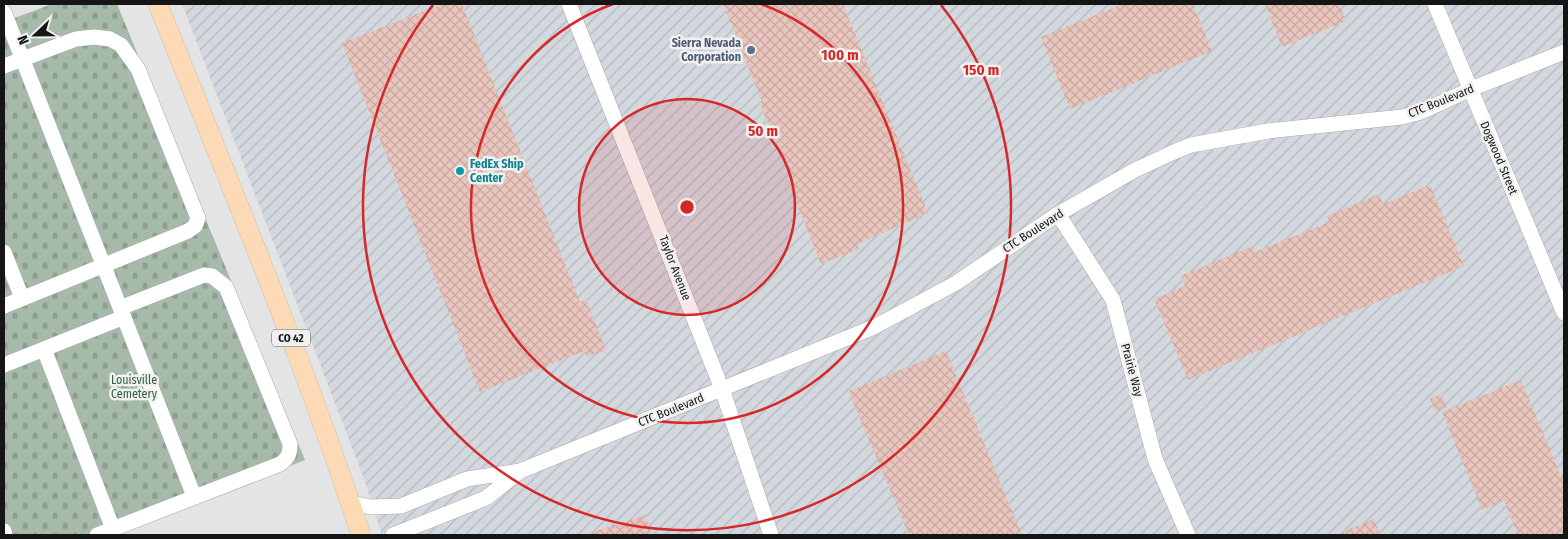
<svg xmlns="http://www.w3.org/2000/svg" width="1568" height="539" font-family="'Fira Sans Condensed',sans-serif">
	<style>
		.industrial { fill: url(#industrial-furrows) }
		.cemetery { fill: url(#cemetery-stones) }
		.building { fill: url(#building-cross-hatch) }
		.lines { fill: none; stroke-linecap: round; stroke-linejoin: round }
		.minor-casing { stroke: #a8a9aa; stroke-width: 16 }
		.major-casing { stroke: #c2c2c2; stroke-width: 20 }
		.minor { stroke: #fff; stroke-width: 15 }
		.major { stroke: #fbdab5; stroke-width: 19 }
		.ring { fill: none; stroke: #d62828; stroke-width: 2.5 }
		.service-dot { fill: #5c6f8a; stroke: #f1f1f2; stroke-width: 2 }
		.culture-dot { fill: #0f9aa8; stroke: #f1f1f2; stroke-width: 2 }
		.labels { text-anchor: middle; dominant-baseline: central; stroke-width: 5; stroke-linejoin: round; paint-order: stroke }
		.shield { fill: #f1f1f2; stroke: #575758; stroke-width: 1 }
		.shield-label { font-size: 11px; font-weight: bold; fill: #151516 }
		.service-label { font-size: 12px; font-weight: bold; fill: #4e5e75; stroke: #f1f1f2; text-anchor: end }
		.street-label { font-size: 12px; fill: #151516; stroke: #f1f1f2 }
		.culture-label { font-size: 12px; font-weight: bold; fill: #0d838f; stroke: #f1f1f2; text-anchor: start }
		.park-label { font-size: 12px; fill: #36603f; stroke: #f1f1f2 }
		.centre { fill: #d62828; stroke: #f1f1f2; stroke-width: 2.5 }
		.ring-label { font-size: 15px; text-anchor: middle; font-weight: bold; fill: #d62828; stroke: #f1f1f2; stroke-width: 5; stroke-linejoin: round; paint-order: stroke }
	</style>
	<defs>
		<pattern id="industrial-furrows" width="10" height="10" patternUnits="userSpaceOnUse" patternTransform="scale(1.25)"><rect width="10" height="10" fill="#d3d8df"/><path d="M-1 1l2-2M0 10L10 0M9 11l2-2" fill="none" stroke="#b4b8bf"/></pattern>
		<pattern id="cemetery-stones" width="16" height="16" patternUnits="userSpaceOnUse" patternTransform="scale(1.25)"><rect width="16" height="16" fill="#a6baa9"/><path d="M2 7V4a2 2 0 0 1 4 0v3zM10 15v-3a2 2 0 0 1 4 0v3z" fill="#8e9f91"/></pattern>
		<pattern id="building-cross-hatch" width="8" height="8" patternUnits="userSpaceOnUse" patternTransform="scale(1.25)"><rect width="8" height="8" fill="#e9c6bd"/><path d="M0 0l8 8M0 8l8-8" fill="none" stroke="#c7a9a2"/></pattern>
	</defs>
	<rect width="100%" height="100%" fill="#e4e4e5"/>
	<!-- industrial -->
	<path class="industrial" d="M182 4H1564V535H382L364 479Z"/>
	<!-- cemetery -->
	<path class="cemetery" d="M52 4H117L305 460 114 535H4V22Z"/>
	<!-- building -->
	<path class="building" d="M442 4H462L580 302 586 299 606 350 587 357 585 351 480 392 342 43Z
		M723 4H843L928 213 857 244 859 249 821 264 788 182 791 181 759 102 762 101Z
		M1123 4H1193L1212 51 1070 109 1041 37Z
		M1265 4H1339L1346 21 1282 47Z
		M1430 185 1464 266 1188 380 1154 299 1185 286 1181 276 1252 246 1255 252 1329 222 1327 216 1379 194 1383 204Z
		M946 351 1022 535H909L851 397 849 391Z
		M1521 380 1561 476 1564 474V535H1518L1504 501 1482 510 1442 412Z
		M1441 394 1447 407 1435 412 1430 399Z
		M645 515 652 535H590V533Z
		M1374 519 1380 535H1335Z"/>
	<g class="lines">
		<defs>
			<path id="minor" d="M569 4 722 389 771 535
				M1435 4 1564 313
				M4 12 194 496
				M4 66 76 39 94 37 110 39 121 45 138 69 198 218 195 226 188 231 4 306
				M1058 214 1113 300 1155 459 1188 535
				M4 252 22 298
				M44 349 113 529
				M4 365 124 317
				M351 503 371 507 401 506 467 479 520 471 874 327 956 283 1058 214 1135 170 1176 151 1191 145 1268 131 1402 117 1421 112 1471 89 1564 52
				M4 531 5 535
				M97 535 280 464C288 458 290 454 290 444L226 287 212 276 204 275 120 308
				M393 535 486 498 519 472"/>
			<path id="major" d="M158 4C228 180 302 355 361 535"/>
		</defs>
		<!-- minor casing -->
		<use href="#minor" class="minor-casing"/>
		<!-- major casing -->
		<use href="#major" class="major-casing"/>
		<!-- minor -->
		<use href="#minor" class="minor"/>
		<!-- major -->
		<use href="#major" class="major"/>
	</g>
	<!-- distance rings -->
	<circle cx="687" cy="207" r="108" fill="#d62828" fill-opacity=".12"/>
	<g class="ring">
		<circle cx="687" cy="207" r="108"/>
		<path d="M761 4A216 216 0 1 1 613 4"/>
		<path d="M941 5A324 324 0 1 1 433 5"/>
	</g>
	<!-- markers -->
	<circle class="service-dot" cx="751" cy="50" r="5"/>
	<circle class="culture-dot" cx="460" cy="171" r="5"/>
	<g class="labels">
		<!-- shield labels -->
		<rect class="shield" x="272" y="329.5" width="38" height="17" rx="4"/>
		<g class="shield-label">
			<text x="291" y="338">CO 42</text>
		</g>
		<!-- service labels -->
		<g class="service-label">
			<text x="741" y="43">Sierra Nevada<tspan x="741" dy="14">Corporation</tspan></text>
		</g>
		<!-- street labels -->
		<g class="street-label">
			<text transform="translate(1441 101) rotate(-22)">CTC Boulevard</text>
			<text transform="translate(1499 158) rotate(67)">Dogwood Street</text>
			<text transform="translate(1033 231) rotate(-33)">CTC Boulevard</text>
			<text transform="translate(675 268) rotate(69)">Taylor Avenue</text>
			<text transform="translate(1132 370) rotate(75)">Prairie Way</text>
			<text transform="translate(671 410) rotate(-22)">CTC Boulevard</text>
		</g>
		<!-- culture labels -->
		<g class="culture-label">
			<text x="470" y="164">FedEx Ship<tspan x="470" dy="14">Center</tspan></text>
		</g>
		<!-- park labels -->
		<g class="park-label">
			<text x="134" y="380">Louisville<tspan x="134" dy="14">Cemetery</tspan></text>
		</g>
	</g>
	<circle cx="687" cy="207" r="8" class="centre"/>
	<g class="ring-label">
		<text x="840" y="60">100 m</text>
		<text x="981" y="75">150 m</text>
		<text x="763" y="136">50 m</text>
	</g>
	<!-- border -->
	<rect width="1568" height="539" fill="none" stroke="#151516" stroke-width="10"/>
	<!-- north arrow -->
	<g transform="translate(35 35) rotate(248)" stroke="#f1f1f2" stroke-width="4" paint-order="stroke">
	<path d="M0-4L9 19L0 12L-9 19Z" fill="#151516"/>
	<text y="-8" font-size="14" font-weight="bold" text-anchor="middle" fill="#151516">N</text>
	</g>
</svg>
